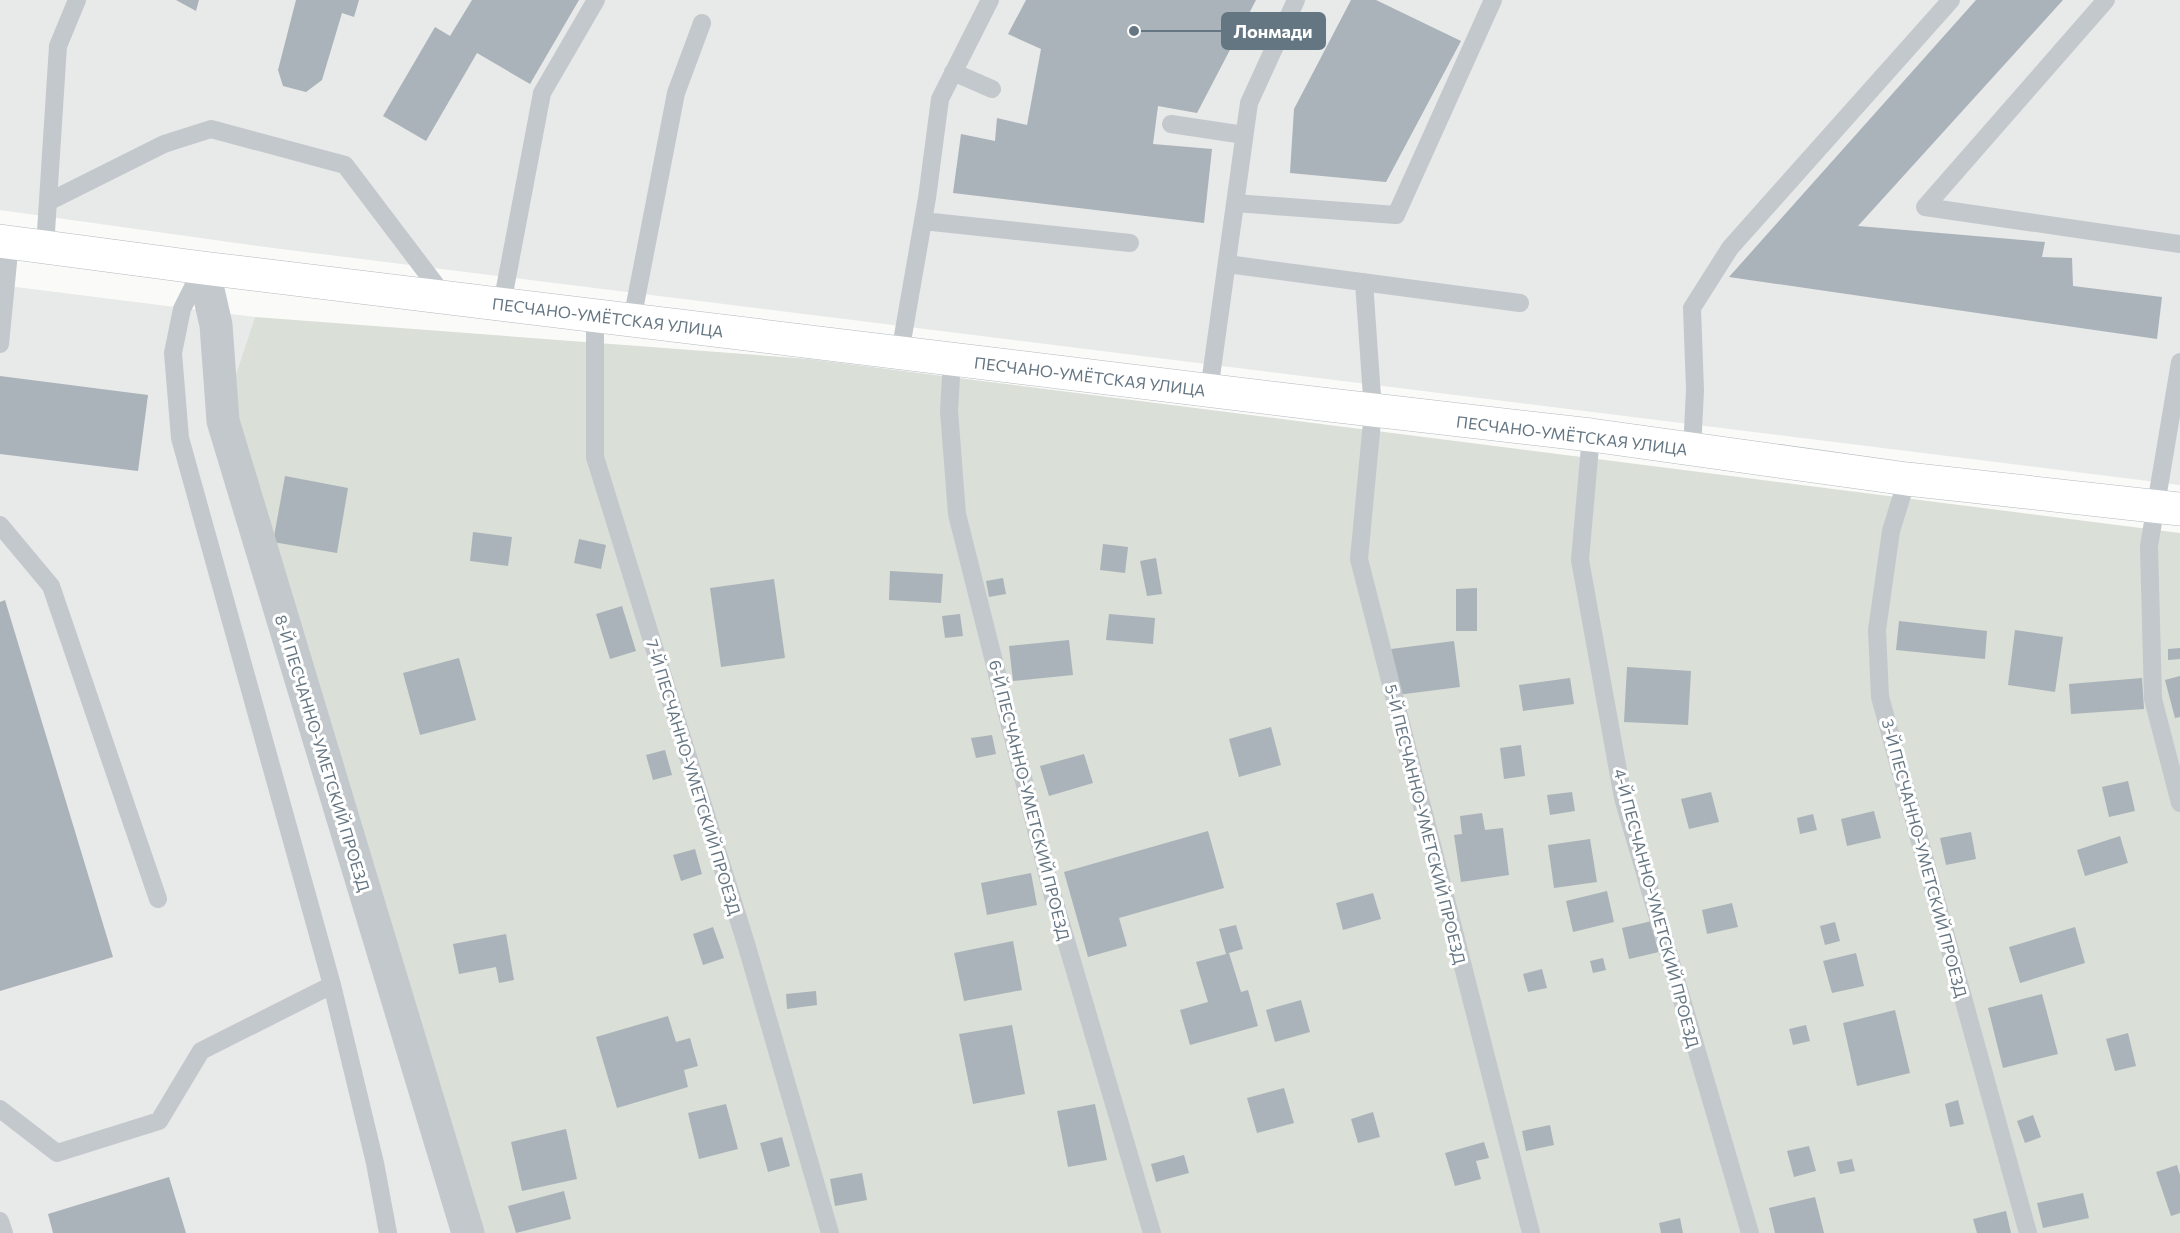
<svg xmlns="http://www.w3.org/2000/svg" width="2180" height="1233" font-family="Commissioner,sans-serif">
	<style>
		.built { fill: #e8e9e9 }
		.green { fill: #dadfd7 }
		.building { fill: #aab3b9 }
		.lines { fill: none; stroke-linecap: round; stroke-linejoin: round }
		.secondary-casing { stroke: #b3babf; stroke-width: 34 }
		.lane { stroke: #c3c8cc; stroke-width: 18 }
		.street { stroke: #c3c8cc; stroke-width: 33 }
		.secondary { stroke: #fff; stroke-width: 33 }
		.labels { text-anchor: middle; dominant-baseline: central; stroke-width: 6; stroke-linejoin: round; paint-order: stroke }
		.street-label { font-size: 16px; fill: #657683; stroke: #fff }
		.leader { fill: none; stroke: #657683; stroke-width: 2 }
		.callout-dot { fill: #657683; stroke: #fff; stroke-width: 2 }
		.callout { fill: #657683; stroke: #657683; stroke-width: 2 }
		.callout-label { font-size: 18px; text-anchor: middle; font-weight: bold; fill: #fff }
	</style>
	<rect width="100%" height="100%" fill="#fafaf8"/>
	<!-- built -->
	<path class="built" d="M0 0H2180V485L257 246 0 210Z
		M0 285 255 317 216 434 456 1233H0Z"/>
	<!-- green -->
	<path class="green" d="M255 317 809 359 2180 533V1233H456L216 434Z"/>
	<!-- building -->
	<path class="building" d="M176 0H199L196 11Z
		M296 0H359L354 17 342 13 322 80 306 92 283 86 278 70Z
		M472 0H579L530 84 477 53 426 141 383 116 435 27 450 36Z
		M1026 0H1256L1197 113 1158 106 1153 144 1212 149 1204 223 953 193 961 134 995 141 997 118 1027 125 1041 49 1008 34Z
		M1351 0H1376L1461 41 1386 182 1290 173 1294 109Z
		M1976 0H2063L1858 226 2045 242 2042 257 2072 258 2073 286 2162 297 2157 339 1729 277Z
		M0 376 148 395 138 471 0 454Z
		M285 476 348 488 337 553 273 542Z
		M473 532 512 537 508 566 470 561Z
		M579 539 606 545 601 569 574 563Z
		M1103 544 1128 547 1125 573 1100 570Z
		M1156 558 1162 594 1147 596 1140 561Z
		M890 571 943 574 941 603 889 600Z
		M1003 578 1006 594 989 597 986 581Z
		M774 579 785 658 721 667 710 588Z
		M1477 588V631H1456V589Z
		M5 600 113 957 0 991V602Z
		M622 606 636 651 610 659 596 614Z
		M960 614 963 636 945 638 942 616Z
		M1109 614 1155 618 1153 644 1106 640Z
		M1899 621 1987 631 1985 659 1896 650Z
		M2015 630 2063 637 2055 692 2008 685Z
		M1069 640 1073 675 1013 681 1009 646Z
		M1454 641 1460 687 1397 695 1391 649Z
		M2180 648V659L2168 660V649Z
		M459 658 476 720 420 735 403 673Z
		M1627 667 1691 671 1688 725 1624 722Z
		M2180 676V717L2175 718 2165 680Z
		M1570 678 1574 704 1523 711 1519 685Z
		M2142 678 2144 709 2071 714 2069 684Z
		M1271 727 1281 765 1239 777 1229 739Z
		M992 735 996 754 976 758 971 738Z
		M1521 745 1525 776 1504 779 1500 748Z
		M665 750 672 775 653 780 646 755Z
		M1084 754 1093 783 1049 796 1040 766Z
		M2128 781 2135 811 2109 817 2102 787Z
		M1572 792 1575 811 1550 815 1547 795Z
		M1711 792 1719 822 1689 829 1681 799Z
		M1874 811 1881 838 1847 846 1841 819Z
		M1482 813 1485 830 1503 828 1509 875 1461 882 1454 835 1462 834 1460 816Z
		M1813 814 1817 830 1800 834 1797 818Z
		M1208 831 1224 888 1119 918 1127 946 1088 957 1064 872Z
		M1971 832 1976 859 1946 865 1940 838Z
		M2120 836 2128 863 2085 876 2077 850Z
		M1590 839 1597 882 1554 888 1548 845Z
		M695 849 702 874 681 881 673 855Z
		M1031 873 1037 905 987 915 981 883Z
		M1607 891 1614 922 1573 932 1566 901Z
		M1373 893 1381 919 1343 930 1336 903Z
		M1732 903 1738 927 1707 934 1702 910Z
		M1652 921 1659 952 1629 959 1622 928Z
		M1835 922 1840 941 1825 945 1820 926Z
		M1236 925 1243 949 1229 953 1241 992 1248 990 1258 1026 1190 1045 1180 1010 1208 1002 1196 962 1226 954 1219 929Z
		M713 927 724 958 703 965 693 934Z
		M2075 927 2085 963 2020 983 2009 947Z
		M506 934 514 980 499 983 496 967 459 974 453 944Z
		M1013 941 1022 990 964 1001 954 953Z
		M1856 953 1864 986 1832 993 1823 961Z
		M1603 958 1606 970 1593 973 1590 961Z
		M1542 969 1547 988 1528 992 1523 974Z
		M816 991 817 1005 787 1009 786 994Z
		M2042 994 2058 1054 2003 1068 1988 1008Z
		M1301 1000 1310 1032 1275 1042 1266 1010Z
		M1895 1010 1910 1073 1857 1086 1843 1023Z
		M668 1016 676 1042 690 1038 698 1066 684 1070 688 1087 617 1108 596 1037Z
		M1012 1025 1025 1094 973 1104 959 1034Z
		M1806 1025 1810 1041 1793 1045 1789 1029Z
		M2128 1033 2136 1066 2115 1071 2106 1039Z
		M1284 1088 1294 1123 1257 1133 1247 1098Z
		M1958 1100 1964 1124 1950 1127 1945 1104Z
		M726 1104 738 1149 699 1159 688 1113Z
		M1095 1104 1107 1160 1068 1167 1057 1111Z
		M1373 1112 1380 1137 1358 1143 1351 1119Z
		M2033 1115 2041 1137 2025 1143 2017 1121Z
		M1550 1125 1554 1145 1526 1151 1522 1131Z
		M566 1129 577 1179 522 1191 511 1142Z
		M782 1137 790 1166 768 1172 760 1143Z
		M1484 1142 1489 1158 1476 1161 1481 1179 1455 1186 1445 1153Z
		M1809 1146 1816 1171 1794 1177 1787 1151Z
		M1184 1155 1189 1173 1156 1182 1151 1164Z
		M1852 1159 1855 1171 1840 1174 1837 1162Z
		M2177 1165 2180 1175V1213L2171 1216 2156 1172Z
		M862 1173 867 1200 835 1206 830 1179Z
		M169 1177 186 1233H53L48 1214Z
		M564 1191 571 1219 516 1233 508 1206Z
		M2083 1193 2089 1218 2043 1228 2037 1203Z
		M1815 1197 1824 1233H1775L1769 1208Z
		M2006 1211 2011 1233H1977L1973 1219Z
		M1680 1218 1683 1233H1661L1659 1223Z"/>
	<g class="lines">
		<defs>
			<path id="secondary" d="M0 241 203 268 1321 404 1591 435 1907 479 2180 509"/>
		</defs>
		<!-- secondary casing -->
		<use href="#secondary" class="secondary-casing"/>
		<!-- lane -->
		<path class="lane" d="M2106 0 1925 207 2180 244
			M953 72 992 89
			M1171 124 1244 135
			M48 202 164 144 211 129 345 165 445 297
			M1235 203 1396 215 1493 0
			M923 221 1130 243
			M45 247 58 46 77 0
			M1227 264 1520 303
			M202 269 182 309 173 353 180 438 332 985 375 1163 388 1233
			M1364 282 1373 411 1359 559 1531 1233
			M502 304 542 93 596 0
			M595 315V457L747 947 830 1233
			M632 320 676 93 702 23
			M0 344 10 242
			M900 353 927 198 940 99 990 0
			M952 359 949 411 957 514 1052 893 1152 1233
			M2180 362 2149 546 2153 699 2180 803
			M1209 391 1249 103 1296 0
			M1591 435 1580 560 1623 798 1750 1233
			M1692 450 1695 390 1692 308 1730 248 1951 0
			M1907 479 1891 531 1877 630 1880 697 2028 1233
			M0 525 51 586 158 899
			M0 1109 57 1153 159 1121 201 1051 332 985
			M0 1221 4 1233"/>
		<!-- street -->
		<path class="street" d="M203 268 216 325 223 421 468 1233"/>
		<!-- secondary -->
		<use href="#secondary" class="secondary"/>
	</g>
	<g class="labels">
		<!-- street labels -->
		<g class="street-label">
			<text transform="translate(608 317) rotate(7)">ПЕСЧАНО-УМЁТСКАЯ УЛИЦА</text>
			<text transform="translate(1090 376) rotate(7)">ПЕСЧАНО-УМЁТСКАЯ УЛИЦА</text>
			<text transform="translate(1572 435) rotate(7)">ПЕСЧАНО-УМЁТСКАЯ УЛИЦА</text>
			<text transform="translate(323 753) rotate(73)">8-Й ПЕСЧАННО-УМЕТСКИЙ ПРОЕЗД</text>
			<text transform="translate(694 777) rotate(73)">7-Й ПЕСЧАННО-УМЕТСКИЙ ПРОЕЗД</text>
			<text transform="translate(1030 800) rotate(76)">6-Й ПЕСЧАННО-УМЕТСКИЙ ПРОЕЗД</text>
			<text transform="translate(1426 824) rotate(76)">5-Й ПЕСЧАННО-УМЕТСКИЙ ПРОЕЗД</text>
			<text transform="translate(1925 858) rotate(75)">3-Й ПЕСЧАННО-УМЕТСКИЙ ПРОЕЗД</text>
			<text transform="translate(1657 908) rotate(75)">4-Й ПЕСЧАННО-УМЕТСКИЙ ПРОЕЗД</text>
		</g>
	</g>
	<!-- callouts -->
	<path class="leader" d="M1134 31L1222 31"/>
	<circle class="callout-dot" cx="1134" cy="31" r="6"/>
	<rect class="callout" x="1222" y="13" width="103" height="36" rx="6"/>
	<g class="callout-label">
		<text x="1273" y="38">Лонмади</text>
	</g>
</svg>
